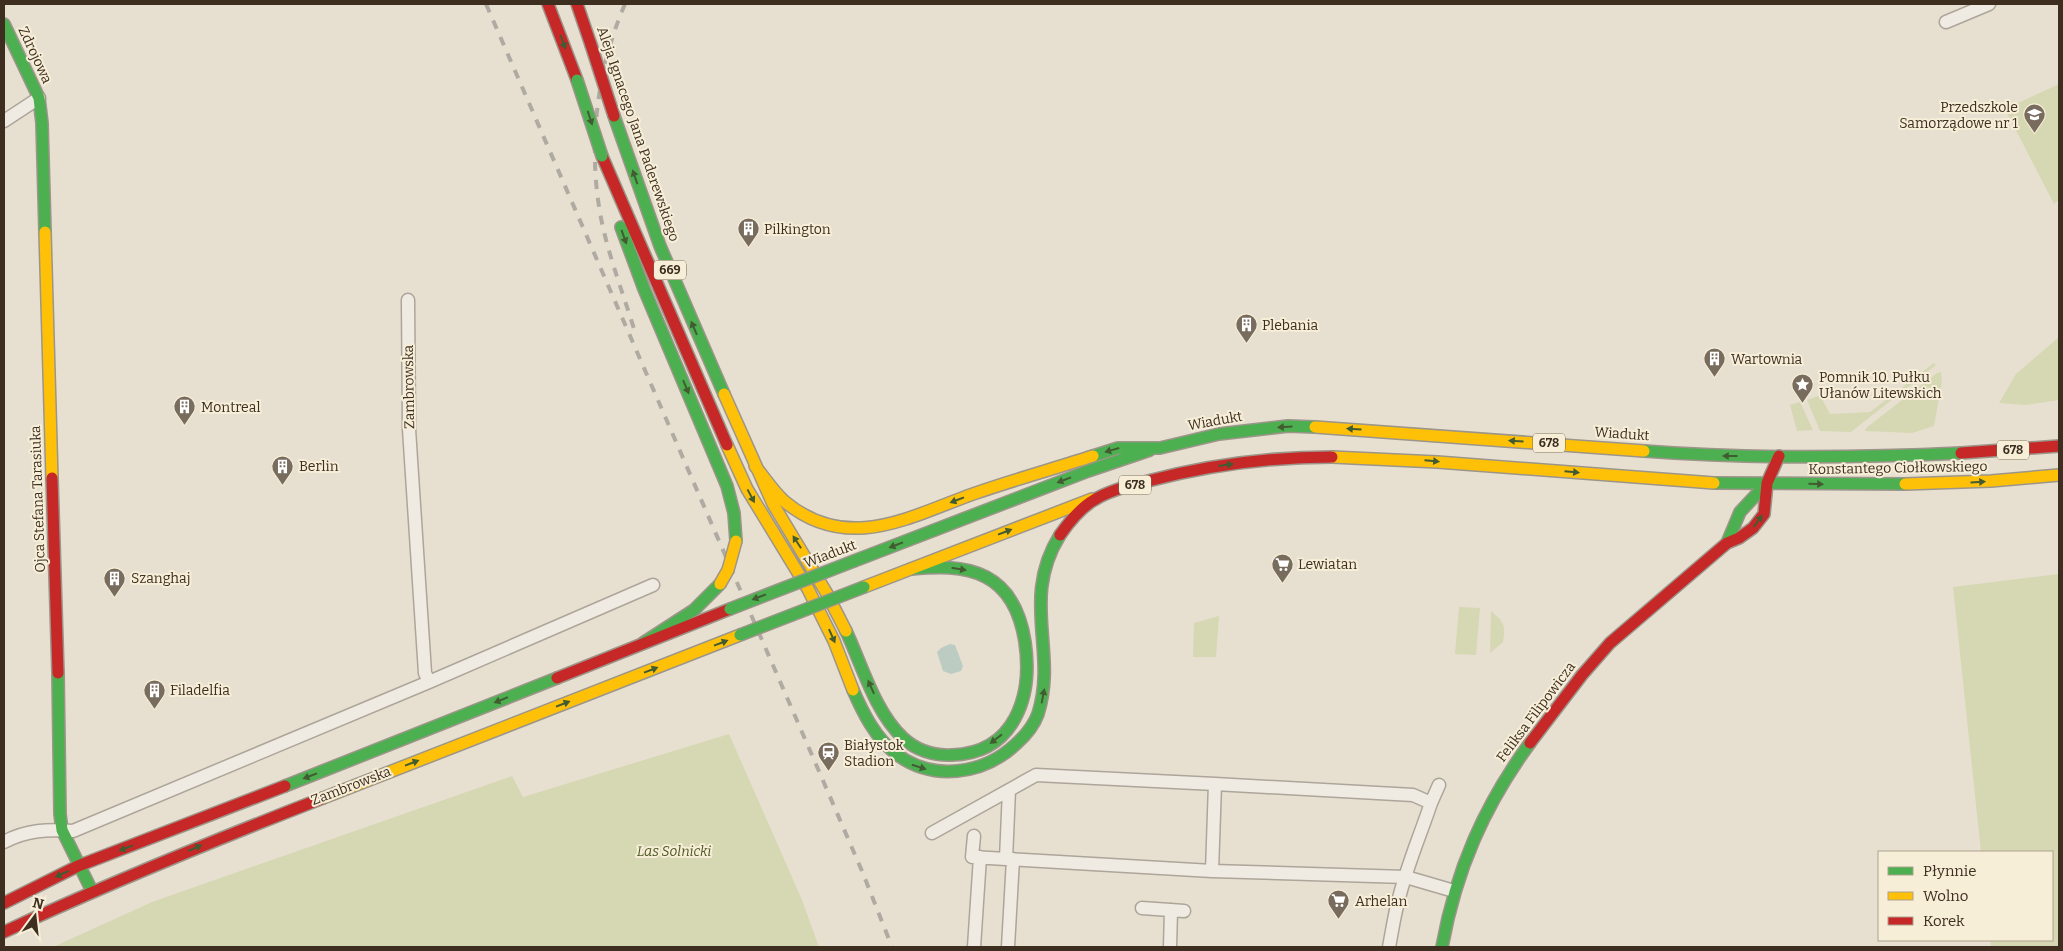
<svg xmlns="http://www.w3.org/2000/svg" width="2063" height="951" font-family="Bitter,serif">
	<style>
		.green { fill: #d6d7b3 }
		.water { fill: #bcccc2 }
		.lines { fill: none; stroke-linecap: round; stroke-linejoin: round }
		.street-casing { stroke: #ada599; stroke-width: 15 }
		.fast-casing { stroke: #9c958a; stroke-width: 14 }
		.slow-casing { stroke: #9c958a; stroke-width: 14 }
		.jam-casing { stroke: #9c958a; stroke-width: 14 }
		.street { stroke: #efebe3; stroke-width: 12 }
		.fast { stroke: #4caf50; stroke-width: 11 }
		.slow { stroke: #ffc107; stroke-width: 11 }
		.jam { stroke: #c62828; stroke-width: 11 }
		.rail { stroke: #afaaa2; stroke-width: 4; stroke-dasharray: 9 9; stroke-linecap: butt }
		.fast-bridge-casing { stroke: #9c958a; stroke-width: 14; stroke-linecap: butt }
		.slow-bridge-casing { stroke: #9c958a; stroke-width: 14; stroke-linecap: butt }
		.jam-bridge-casing { stroke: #9c958a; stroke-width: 14; stroke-linecap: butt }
		.fast-bridge { stroke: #4caf50; stroke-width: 11 }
		.slow-bridge { stroke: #ffc107; stroke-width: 11 }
		.jam-bridge { stroke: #c62828; stroke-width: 11 }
		.oneway { fill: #425b31 }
		.labels { text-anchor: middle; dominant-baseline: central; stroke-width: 4; stroke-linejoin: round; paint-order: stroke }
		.shield { fill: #f7eed8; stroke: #756857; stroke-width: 1 }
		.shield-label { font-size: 12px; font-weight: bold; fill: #3d2e20 }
		.street-label { font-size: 14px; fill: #3d2e20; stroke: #f7eed8 }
		.poi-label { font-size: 14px; fill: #3d2e20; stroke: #f7eed8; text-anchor: start }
		.park-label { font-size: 14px; font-style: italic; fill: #4d5a26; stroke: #f7eed8 }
	</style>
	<rect width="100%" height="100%" fill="#e7e0d1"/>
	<!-- green -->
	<path class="green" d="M2059 84V200L2054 204 2005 109Z
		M2059 337V400L2026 405 1999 403 2016 374Z
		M1934 363 1936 365 1851 432 1820 431 1807 400 1820 395 1830 414 1870 412Z
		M1941 372 1942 381 1934 426 1912 433 1865 431 1866 428 1937 373Z
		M1800 402 1813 430 1797 431 1790 405Z
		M2059 574V947H1991L1990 940H2052V852H1981L1953 587Z
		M1459 607 1480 608 1476 655 1455 654Z
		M1491 611C1504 622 1506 625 1503 642L1490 653Z
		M1219 616 1216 657H1193L1194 623Z
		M729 734 802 900 819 947H53L152 902 512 776 523 797Z"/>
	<!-- water -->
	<path class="water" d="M950 644 955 645 963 666 961 671 951 674 943 671 937 652 941 648Z"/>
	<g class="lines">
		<defs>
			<path id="street" d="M1946 22 1989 4
				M4 121 39 98
				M408 300 409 429 425 673 429 682
				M1009 790 1006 859 1212 871
				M1431 803 1439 785
				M932 833 1036 775 1215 784
				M974 836 972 857 1006 859
				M4 842C26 830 48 829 73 831L429 682 653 585
				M1142 908 1184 911
				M974 947 980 857
				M1008 947 1013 859
				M1170 947 1171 910
				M1389 947C1392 932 1394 917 1398 902 1406 868 1420 836 1431 803L1413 795 1215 784 1212 871 1406 877 1454 891"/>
			<path id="fast" d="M4 24 39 98 42 123 45 232
				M614 116 660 246 724 394
				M621 227 644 289 727 486 734 513 736 541
				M1644 451C1749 459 1856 458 1961 453
				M1093 456 1118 448H1160L1219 434 1288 426 1315 427
				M1714 483 1905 484
				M1727 543 1740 512 1767 483
				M854 561 1088 471 1150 450
				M846 631C862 665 875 712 903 738 916 750 934 756 952 755 1015 753 1033 696 1025 642 1021 616 1011 590 986 577 963 565 936 567 911 569
				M643 643 694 610 720 584
				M58 673 60 814 62 830 92 891
				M853 690C863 713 875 737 895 753 932 782 983 775 1016 744 1025 736 1034 725 1038 714 1058 651 1020 599 1060 535
				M285 786 557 678
				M1442 947C1456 870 1484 806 1530 743"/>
			<path id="slow" d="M45 232 52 478
				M724 394 773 504 826 592 846 631
				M1315 427 1644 451
				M727 445 747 489 808 589 834 641 853 690
				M1332 457 1437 462 1714 483
				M755 466C764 477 773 491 784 501 847 554 909 517 973 494 1013 480 1053 469 1093 456
				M1905 484 1991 481 2059 475
				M864 587 1092 499
				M323 798 740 635"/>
			<path id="jam" d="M548 4 577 80
				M577 4 591 45
				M602 156 727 445
				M1961 453 2059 446
				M52 478 58 673
				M1060 535C1069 522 1080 508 1094 500 1110 490 1130 485 1148 481 1208 465 1270 457 1332 457
				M557 678 730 609
				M1530 743 1582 675 1610 643 1727 543 1739 538 1753 528 1764 514 1767 483 1779 456
				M4 903 78 866 285 786
				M4 932C109 883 215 840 323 798"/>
		</defs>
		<!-- street casing -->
		<use href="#street" class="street-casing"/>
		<!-- fast casing -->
		<use href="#fast" class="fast-casing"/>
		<!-- slow casing -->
		<use href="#slow" class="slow-casing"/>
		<!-- jam casing -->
		<use href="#jam" class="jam-casing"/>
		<!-- street -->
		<use href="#street" class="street"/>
		<!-- fast -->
		<use href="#fast" class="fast"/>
		<!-- slow -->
		<use href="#slow" class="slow"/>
		<!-- jam -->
		<use href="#jam" class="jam"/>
		<!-- rail -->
		<path class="rail" d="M486 4 818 769 862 871 892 947
			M625 4C596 71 587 151 602 223 610 260 624 296 635 332"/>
		<defs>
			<path id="fast-bridge" d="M577 80 602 156
				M730 609 854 561
				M740 635 864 587"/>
			<path id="slow-bridge" d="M720 584 728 570 736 541"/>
			<path id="jam-bridge" d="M591 45 614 116"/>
		</defs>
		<!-- fast-bridge casing -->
		<use href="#fast-bridge" class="fast-bridge-casing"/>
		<!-- slow-bridge casing -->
		<use href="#slow-bridge" class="slow-bridge-casing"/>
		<!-- jam-bridge casing -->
		<use href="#jam-bridge" class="jam-bridge-casing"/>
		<!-- fast-bridge -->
		<use href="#fast-bridge" class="fast-bridge"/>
		<!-- slow-bridge -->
		<use href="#slow-bridge" class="slow-bridge"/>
		<!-- jam-bridge -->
		<use href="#jam-bridge" class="jam-bridge"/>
	</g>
	<!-- one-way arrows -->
	<defs><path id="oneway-solid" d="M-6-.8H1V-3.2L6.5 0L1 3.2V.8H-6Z" transform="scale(1.25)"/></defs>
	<g class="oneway">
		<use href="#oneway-solid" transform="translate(563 42) rotate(70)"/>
		<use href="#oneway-solid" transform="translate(590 118) rotate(72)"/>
		<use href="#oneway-solid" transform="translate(635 177) rotate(-109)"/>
		<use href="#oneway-solid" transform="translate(624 237) rotate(70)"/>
		<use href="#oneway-solid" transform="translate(694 328) rotate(-113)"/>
		<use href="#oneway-solid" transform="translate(686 387) rotate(67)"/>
		<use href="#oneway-solid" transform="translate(1285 427) rotate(177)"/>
		<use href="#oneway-solid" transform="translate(1354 429) rotate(-176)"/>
		<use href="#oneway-solid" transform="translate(1516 441) rotate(-176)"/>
		<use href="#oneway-solid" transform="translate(1112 450) rotate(164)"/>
		<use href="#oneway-solid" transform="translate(1730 456) rotate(-180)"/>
		<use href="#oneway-solid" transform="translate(1432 461) rotate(5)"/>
		<use href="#oneway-solid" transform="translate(1226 465) rotate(-8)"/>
		<use href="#oneway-solid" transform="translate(1572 472) rotate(5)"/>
		<use href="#oneway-solid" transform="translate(1064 480) rotate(159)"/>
		<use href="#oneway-solid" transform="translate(1978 482) rotate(-3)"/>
		<use href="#oneway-solid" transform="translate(1816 484) rotate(1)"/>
		<use href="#oneway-solid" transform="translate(751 496) rotate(62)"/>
		<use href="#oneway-solid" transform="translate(957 500) rotate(159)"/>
		<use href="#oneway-solid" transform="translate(1758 521) rotate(-54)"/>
		<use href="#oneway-solid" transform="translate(1005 532) rotate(-21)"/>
		<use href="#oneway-solid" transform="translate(797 542) rotate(-123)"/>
		<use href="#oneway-solid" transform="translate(896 545) rotate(159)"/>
		<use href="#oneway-solid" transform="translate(959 569) rotate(9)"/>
		<use href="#oneway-solid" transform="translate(759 597) rotate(159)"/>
		<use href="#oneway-solid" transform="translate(832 636) rotate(66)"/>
		<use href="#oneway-solid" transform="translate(721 643) rotate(-21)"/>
		<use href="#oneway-solid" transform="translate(651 670) rotate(-21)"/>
		<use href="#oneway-solid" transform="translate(871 687) rotate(-114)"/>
		<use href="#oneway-solid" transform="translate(1043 696) rotate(-79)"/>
		<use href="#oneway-solid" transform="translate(501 700) rotate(158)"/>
		<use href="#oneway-solid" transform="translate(563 704) rotate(-21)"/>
		<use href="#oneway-solid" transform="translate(996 739) rotate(142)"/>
		<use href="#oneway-solid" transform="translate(412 763) rotate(-21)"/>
		<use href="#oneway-solid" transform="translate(919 767) rotate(18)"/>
		<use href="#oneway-solid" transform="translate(310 776) rotate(159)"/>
		<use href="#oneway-solid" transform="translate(126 848) rotate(159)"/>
		<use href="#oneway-solid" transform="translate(195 848) rotate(-23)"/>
		<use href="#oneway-solid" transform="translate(62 874) rotate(155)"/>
	</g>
	<!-- icons -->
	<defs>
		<symbol id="school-pin" viewBox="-11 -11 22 30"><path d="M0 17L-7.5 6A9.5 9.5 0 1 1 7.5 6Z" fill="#786c5e" stroke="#f7eed8"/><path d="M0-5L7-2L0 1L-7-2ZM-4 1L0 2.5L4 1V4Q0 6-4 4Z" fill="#fff"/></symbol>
		<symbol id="building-pin" viewBox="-11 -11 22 30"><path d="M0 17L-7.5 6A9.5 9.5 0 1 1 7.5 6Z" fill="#786c5e" stroke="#f7eed8"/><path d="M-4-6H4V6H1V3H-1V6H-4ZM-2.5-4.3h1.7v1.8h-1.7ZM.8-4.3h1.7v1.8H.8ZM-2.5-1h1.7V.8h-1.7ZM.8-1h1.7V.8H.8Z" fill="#fff"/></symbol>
		<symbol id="sight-pin" viewBox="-11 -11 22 30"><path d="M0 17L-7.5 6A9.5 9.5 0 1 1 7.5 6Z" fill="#786c5e" stroke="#f7eed8"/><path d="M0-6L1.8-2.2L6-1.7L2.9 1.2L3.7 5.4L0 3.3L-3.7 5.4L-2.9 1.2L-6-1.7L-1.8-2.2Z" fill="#fff"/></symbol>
		<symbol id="supermarket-pin" viewBox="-11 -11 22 30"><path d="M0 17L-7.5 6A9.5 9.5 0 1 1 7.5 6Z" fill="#786c5e" stroke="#f7eed8"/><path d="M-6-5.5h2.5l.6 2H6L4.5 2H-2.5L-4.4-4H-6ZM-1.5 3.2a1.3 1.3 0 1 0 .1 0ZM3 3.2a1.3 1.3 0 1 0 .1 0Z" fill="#fff"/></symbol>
		<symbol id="station-pin" viewBox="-11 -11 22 30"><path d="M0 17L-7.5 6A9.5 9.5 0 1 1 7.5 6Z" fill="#786c5e" stroke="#f7eed8"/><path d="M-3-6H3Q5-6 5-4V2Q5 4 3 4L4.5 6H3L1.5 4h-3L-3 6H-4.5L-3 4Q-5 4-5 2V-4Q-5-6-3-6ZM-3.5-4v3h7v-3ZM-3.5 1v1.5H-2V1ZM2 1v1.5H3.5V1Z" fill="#fff"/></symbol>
	</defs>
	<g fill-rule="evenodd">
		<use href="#school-pin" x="2022" y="102" width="25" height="34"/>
		<use href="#building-pin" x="736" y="216" width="25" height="34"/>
		<use href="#building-pin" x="1234" y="312" width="25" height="34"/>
		<use href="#building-pin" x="1702" y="346" width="25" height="34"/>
		<use href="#sight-pin" x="1790" y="372" width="25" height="34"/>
		<use href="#building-pin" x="172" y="394" width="25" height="34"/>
		<use href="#building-pin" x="270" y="454" width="25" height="34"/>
		<use href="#supermarket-pin" x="1270" y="552" width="25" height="34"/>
		<use href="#building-pin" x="102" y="566" width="25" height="34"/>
		<use href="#building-pin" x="142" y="678" width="25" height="34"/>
		<use href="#station-pin" x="816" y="740" width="25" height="34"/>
		<use href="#supermarket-pin" x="1326" y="888" width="25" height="34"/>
	</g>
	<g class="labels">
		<!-- shield labels -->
		<g class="shield">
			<rect x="654" y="260.5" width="32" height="19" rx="4"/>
			<rect x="1533" y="433.5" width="32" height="19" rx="4"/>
			<rect x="1997" y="440.5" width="32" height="19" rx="4"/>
			<rect x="1119" y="475.5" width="32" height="19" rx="4"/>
		</g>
		<g class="shield-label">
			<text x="670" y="270">669</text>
			<text x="1549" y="443">678</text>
			<text x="2013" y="450">678</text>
			<text x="1135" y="485">678</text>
		</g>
		<!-- street labels -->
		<g class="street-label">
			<text transform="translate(35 55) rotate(65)">Zdrojowa</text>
			<text transform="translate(638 134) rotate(71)">Aleja Ignacego Jana Paderewskiego</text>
			<text transform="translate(409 387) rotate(-91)">Zambrowska</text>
			<text transform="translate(1215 421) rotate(-10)">Wiadukt</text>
			<text transform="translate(1622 434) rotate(4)">Wiadukt</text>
			<text transform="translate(1898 468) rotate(-1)">Konstantego Ciołkowskiego</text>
			<text transform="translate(38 499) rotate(-92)">Ojca Stefana Tarasiuka</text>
			<text transform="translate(830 554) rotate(-21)">Wiadukt</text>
			<text transform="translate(1536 712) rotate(-53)">Feliksa Filipowicza</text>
			<text transform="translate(351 786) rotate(-21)">Zambrowska</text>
		</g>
		<!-- poi labels -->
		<g class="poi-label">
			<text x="2018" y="107" text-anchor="end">Przedszkole<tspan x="2018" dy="16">Samorządowe nr 1</tspan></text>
			<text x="764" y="229">Pilkington</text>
			<text x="1262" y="325">Plebania</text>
			<text x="1731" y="359">Wartownia</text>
			<text x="1819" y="377">Pomnik 10. Pułku<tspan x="1819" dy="16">Ułanów Litewskich</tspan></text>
			<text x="201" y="407">Montreal</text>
			<text x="299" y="466">Berlin</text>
			<text x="1298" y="564">Lewiatan</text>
			<text x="131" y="578">Szanghaj</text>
			<text x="170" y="690">Filadelfia</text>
			<text x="844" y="745">Białystok<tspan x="844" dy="16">Stadion</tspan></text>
			<text x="1355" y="901">Arhelan</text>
		</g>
		<!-- park labels -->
		<g class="park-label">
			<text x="674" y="851">Las Solnicki</text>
		</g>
	</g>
	<!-- border -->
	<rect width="2063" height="951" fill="none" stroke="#3d2e20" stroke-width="10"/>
	<!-- legend -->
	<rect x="1878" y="851" width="175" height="90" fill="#f7eed8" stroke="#ada18e"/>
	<rect x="1888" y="867" width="25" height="8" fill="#4caf50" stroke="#ada18e"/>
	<text x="1923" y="876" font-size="15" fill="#3d2e20">Płynnie</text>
	<rect x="1888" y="892" width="25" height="8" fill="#ffc107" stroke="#ada18e"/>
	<text x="1923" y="901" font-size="15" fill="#3d2e20">Wolno</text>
	<rect x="1888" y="917" width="25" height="8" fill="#c62828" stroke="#ada18e"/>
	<text x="1923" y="926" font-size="15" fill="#3d2e20">Korek</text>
	<!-- north arrow -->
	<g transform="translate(35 916) rotate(15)" stroke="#f7eed8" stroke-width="4" paint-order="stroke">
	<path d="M0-4L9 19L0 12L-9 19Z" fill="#3d2e20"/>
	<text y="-8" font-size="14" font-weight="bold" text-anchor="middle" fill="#3d2e20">N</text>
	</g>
</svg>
